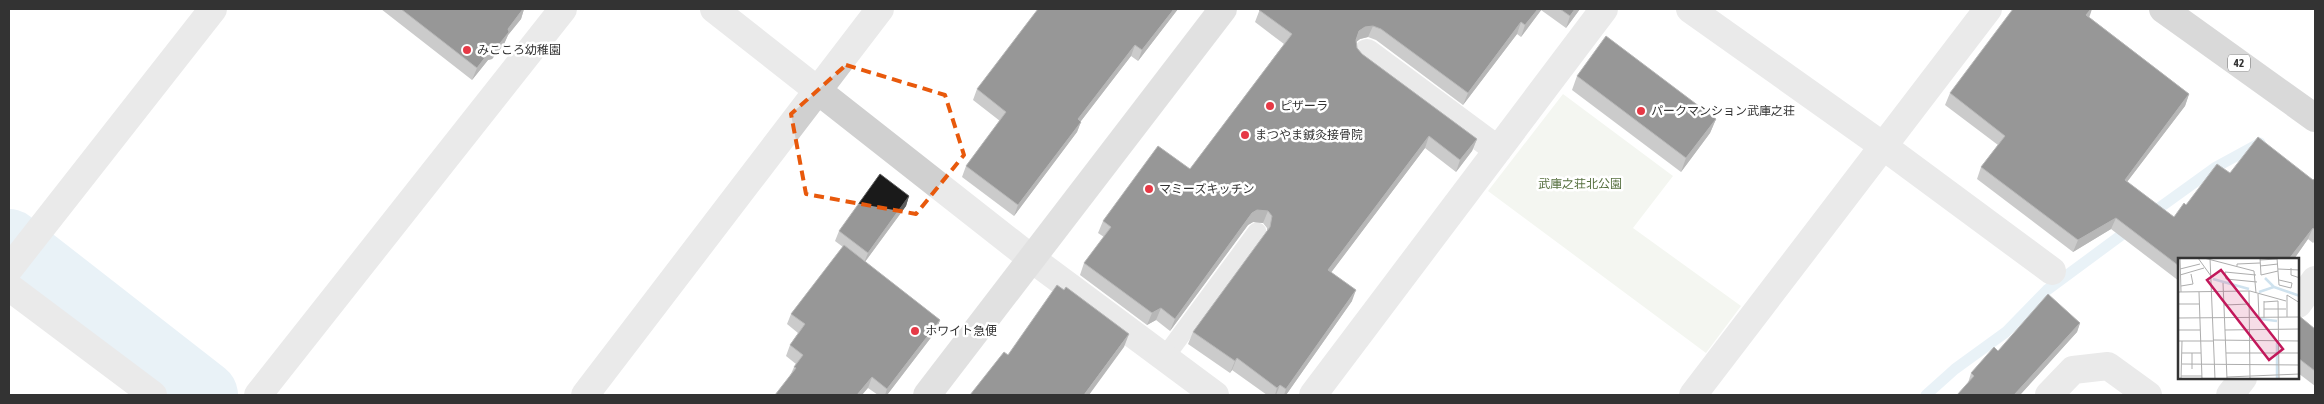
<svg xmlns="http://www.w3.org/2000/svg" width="2324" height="404" font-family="'Asap Condensed','Noto Sans JP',sans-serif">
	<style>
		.green { fill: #e6ecdf }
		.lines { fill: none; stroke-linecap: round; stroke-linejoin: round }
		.stream { stroke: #cfe2ee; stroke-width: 11 }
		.river { stroke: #cfe2ee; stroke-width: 68 }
		.lane { stroke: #d0d0d0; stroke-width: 19 }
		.street { stroke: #d0d0d0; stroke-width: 28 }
		.secondary { stroke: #bdbdbd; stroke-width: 28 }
		.primary { stroke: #ababab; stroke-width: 28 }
		.wall { fill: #8c8c8c }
		.shaded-wall { fill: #5f5f5f }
		.building { fill: #1a1a1a; stroke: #5f5f5f }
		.marked { fill: none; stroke: #e8590c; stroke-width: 4; stroke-dasharray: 10 6; stroke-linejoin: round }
		.poi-dot { fill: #e63946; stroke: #fff; stroke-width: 2 }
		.labels { text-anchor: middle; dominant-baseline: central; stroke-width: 5; stroke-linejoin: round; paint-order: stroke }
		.shield { fill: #fff; stroke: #707070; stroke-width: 1 }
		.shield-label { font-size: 11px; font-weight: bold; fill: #333 }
		.poi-label { font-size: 12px; fill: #333; stroke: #fff; text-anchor: start }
		.park-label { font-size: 12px; fill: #56703f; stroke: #fff }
		.inset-river { fill: none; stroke: #cfe2ee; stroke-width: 2.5 }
		.inset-road { fill: none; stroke: #adadad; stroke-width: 1 }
		.view { fill: #c2185b; fill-opacity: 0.15; stroke: #c2185b; stroke-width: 2.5 }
		.inset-edge { fill: none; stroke: #333; stroke-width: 2.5 }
	</style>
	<rect width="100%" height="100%" fill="#fff"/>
	<!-- green -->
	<path class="green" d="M1563 94 1673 176 1633 228 1741 306 1706 353 1488 191Z"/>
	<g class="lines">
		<!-- stream -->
		<path class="stream" d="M2148 216 2216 167 2260 143
			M1926 395 1955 369 2006 332 2047 290 2131 228"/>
		<!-- river -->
		<path class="river" d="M9 243 204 395"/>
		<!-- lane -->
		<path class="lane" d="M1164 358 1257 232"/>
		<!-- street -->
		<path class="street" d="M714 9 1032 259 1215 395
			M1690 9 1883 146 2052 271
			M1367 53 1498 150
			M9 269 213 9
			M9 287 153 395
			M2298 304 2315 280
			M258 395 563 9
			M585 395 880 9
			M1313 395 1604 9
			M1693 395 1988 9
			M2049 395 2073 370 2108 366 2148 395
			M2230 395 2243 378"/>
		<!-- secondary -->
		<path class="secondary" d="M927 395 1223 9"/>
		<!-- primary -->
		<path class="primary" d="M2163 9 2315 118"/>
	</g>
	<!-- wall -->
	<path class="wall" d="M381 9H524L521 19 508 35 504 44 492 59 488 60 472 80Z
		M1178 9 1138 61 1131 56 1081 121 1077 132 1014 216 962 177 966 166 1000 121 973 100 977 89Z
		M1260 9H1580L1566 28 1541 10 1521 37 1517 34 1463 105 1376 40 1368 37 1360 39 1356 42 1357 48 1362 54 1477 139 1472 151 1456 172 1425 148 1331 272 1352 301 1286 395H1267L1232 370 1230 373 1188 344 1193 332 1267 231V228L1263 223 1253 222 1248 225 1170 331 1156 320 1147 325 1080 275 1084 263 1104 237 1098 233 1103 221 1190 169 1284 44 1255 22Z
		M2089 17 2189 94 2185 106 2127 182 2174 217 2186 205 2230 173 2313 180 2315 178V241L2313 243 2308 239 2294 259H2179V281L2111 229 2073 252 1977 179 1981 167 1998 145 1945 105 1950 93Z
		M1577 76 1716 119 1710 133 1681 172 1572 90Z
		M909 196 906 206 865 262 940 320 936 331 887 395H878L868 388 790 376 794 367 796 364 786 356 790 345 798 333 787 324 791 314 843 247 835 241 839 231Z
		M2298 315 2315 329V386L2298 373Z
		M2080 323 2077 332 2020 395H1957L1968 383 1971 373 1998 351Z"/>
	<!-- shaded-wall -->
	<path class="shaded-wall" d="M523 9H524L521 19 508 35 504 44 492 59 488 60 472 80 477 68Z
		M1174 9H1178L1138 61 1142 50Z
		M1538 9H1542L1521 37 1525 25Z
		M1575 9H1580L1566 28 1570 16Z
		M2091 9H2092L2089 18 2086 15Z
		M1521 22 1517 34 1463 105 1468 93Z
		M1373 26 1368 37 1360 39 1355 43 1359 31 1365 27Z
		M1135 45 1131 56 1074 130 1078 119Z
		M2189 94 2185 106 2120 191 2125 180Z
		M1716 119 1710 133 1681 172 1686 158Z
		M1081 122 1077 132 1014 216 1018 205Z
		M1429 136 1425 148 1324 282 1328 270Z
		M1477 139 1472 151 1456 172 1460 160Z
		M909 196 906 206 864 263 868 253Z
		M1257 210 1268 211 1263 223 1253 222 1248 225 1170 331 1175 319 1252 213Z
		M2116 218 2111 229 2073 252 2078 240Z
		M2313 228 2308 239 2294 259H2289Z
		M1356 290 1352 301 1286 395H1284L1286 389Z
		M1161 308 1156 320 1147 325 1152 313Z
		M940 320 936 331 887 395H885L887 389Z
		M2080 323 2077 332 2020 395H2014Z
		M1129 334 1124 347 1089 395H1084Z
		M1237 358 1232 370 1230 373 1235 361Z
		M872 377 868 388 862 395H857Z
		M1280 385 1276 395H1275L1277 388Z"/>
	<!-- building -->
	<path class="building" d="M401 9H523L508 29 509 32 497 47H493L477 68Z
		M1038 9H1174L1142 50 1135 45 1078 119 1081 122 1018 205 966 166 1006 112 977 89Z
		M1260 9H1538L1525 25 1521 22 1468 93 1381 29 1373 26 1365 27 1359 31 1356 40 1357 48 1362 54 1477 139 1460 160 1429 136 1328 270 1356 290 1286 389 1280 385 1277 388 1237 358 1235 361 1193 332 1270 227 1272 216 1268 211 1257 210 1252 213 1175 319 1161 308 1152 313 1084 263 1111 227 1103 221 1158 146 1190 169 1292 34 1259 10Z
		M1560 9H1575L1570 16Z
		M2013 9H2091L2086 15 2189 94 2125 180 2174 217 2184 203 2186 205 2217 164 2230 173 2258 137 2313 180 2315 178V230L2313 228 2289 259H2179V266L2116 218 2078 240 1981 167 2005 136 1950 93Z
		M1606 36 1716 119 1686 158 1577 76Z
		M880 174 909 196 868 253 839 231Z
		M844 245 940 320 887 389 872 377 857 395H775L796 368 794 367 803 355 790 345 805 324 791 314Z
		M1057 285 1064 290 1066 287 1129 334 1084 395H970L1004 352 1008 355Z
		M2048 294 2080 323 2014 395H1957L1974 376 1971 373 1994 347 1998 351Z
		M2298 315 2315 329V371L2298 358Z"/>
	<!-- marked area -->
	<path d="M0 0H2324V404H0ZM846 65 945 95 964 155 916 214 806 194 791 114Z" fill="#fff" fill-opacity=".55" fill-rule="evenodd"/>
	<path class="marked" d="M846 65 945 95 964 155 916 214 806 194 791 114Z"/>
	<!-- markers -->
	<g class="poi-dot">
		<circle cx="467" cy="50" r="5"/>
		<circle cx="1270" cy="106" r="5"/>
		<circle cx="1641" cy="111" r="5"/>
		<circle cx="1245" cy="135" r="5"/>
		<circle cx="1149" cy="189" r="5"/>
		<circle cx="915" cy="331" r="5"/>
	</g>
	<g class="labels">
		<!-- shield labels -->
		<rect class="shield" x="2228" y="54.5" width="22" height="17" rx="4"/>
		<g class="shield-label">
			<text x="2239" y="63">42</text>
		</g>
		<!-- poi labels -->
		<g class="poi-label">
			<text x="477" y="50">みこころ幼稚園</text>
			<text x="1280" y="106">ピザーラ</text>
			<text x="1651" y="111">パークマンション武庫之荘</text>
			<text x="1255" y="135">まつやま鍼灸接骨院</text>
			<text x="1159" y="189">マミーズキッチン</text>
			<text x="925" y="331">ホワイト急便</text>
		</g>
		<!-- park labels -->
		<g class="park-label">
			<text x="1580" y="184">武庫之荘北公園</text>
		</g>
	</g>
	<!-- overview -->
	<g transform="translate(2178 258)">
		<rect width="121" height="121" fill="#fff"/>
		<path class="inset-river" d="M35 21 71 31M96 29 122 38M81 34 96 29 87 20M82 61 99 63M99 85V121"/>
		<path class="inset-road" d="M2 0 3 34M20 0 33 18M26 0 76 13 78 35M32 0 37 121M82 0 83 17 100 13M99 0 101 27 113 30 114 25 101 22M82 2 99 1M59 8V6L82 5M82 8 100 6M113 10V17L122 20M2 11 22 6M100 11 122 12M2 17 26 10M78 17 47 14 48 21 79 24M45 25 49 121M3 28 15 26 13 16M71 33 72 121M0 34 72 33 108 43M21 34 24 121M80 36 81 60M86 43V60M86 44 100 43 101 121M0 46H21M46 47 72 46M86 51H108M109 59V37L122 45M0 60 122 59M0 72H22M47 72 122 71M35 82 122 83M0 83H35M4 95H23M48 95H122M4 106 122 107M14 111V95M3 118H24M49 119 122 116M3 121 4 83"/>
		<path class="view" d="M43 12 105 91 91 102 29 22Z"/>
		<rect width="121" height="121" class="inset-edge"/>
	</g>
	<!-- border -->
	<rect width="2324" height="404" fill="none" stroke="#333333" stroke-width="20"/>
</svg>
